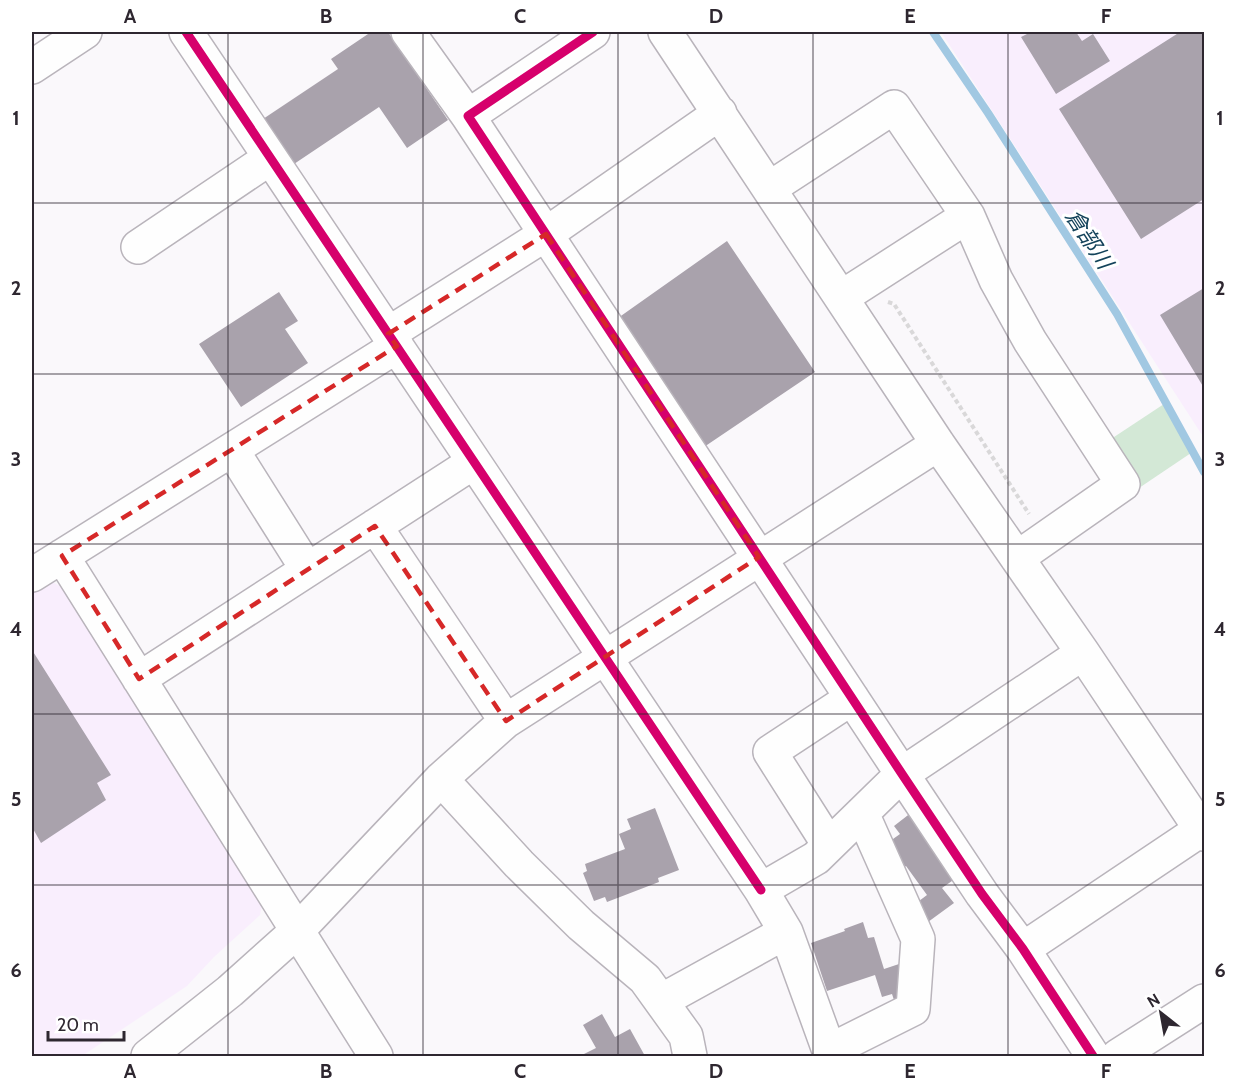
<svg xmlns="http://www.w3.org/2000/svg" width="1236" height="1088" font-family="Cabin,'Noto Sans JP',sans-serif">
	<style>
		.built { fill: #f9eefd }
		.green { fill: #d3e8d6 }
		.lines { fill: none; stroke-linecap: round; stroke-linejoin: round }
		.stream { stroke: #a1c8e2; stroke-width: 8 }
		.building { fill: #a9a2ac }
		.minor-casing { stroke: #b9b4bb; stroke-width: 36 }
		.path { stroke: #d9d8d9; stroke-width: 4; stroke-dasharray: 4.5 3; stroke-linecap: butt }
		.minor { stroke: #fefefe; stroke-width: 33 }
		.cycleway-casing { stroke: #fff; stroke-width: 13 }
		.cycleway { stroke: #d6006c; stroke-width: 9 }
		.marked { fill: none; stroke: #d62828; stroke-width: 4.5; stroke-dasharray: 12 8; stroke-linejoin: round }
		.grid { fill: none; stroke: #2e2730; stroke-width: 1.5; stroke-opacity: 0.55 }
		.labels { text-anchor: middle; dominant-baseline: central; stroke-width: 6; stroke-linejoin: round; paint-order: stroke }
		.water-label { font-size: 22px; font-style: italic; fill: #13425a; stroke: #fff }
		.neatline { fill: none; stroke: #2e2730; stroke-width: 2 }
		.grid-label { font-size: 20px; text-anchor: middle; font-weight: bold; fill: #2e2730 }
	</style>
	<rect width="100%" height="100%" fill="#faf8fb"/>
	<!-- built -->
	<path class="built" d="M941 32H1204V438Z
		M49 580 67 590 263 900 260 915 214 957 187 986 82 1056H32V591Z"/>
	<!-- green -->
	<path class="green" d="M1164 404 1191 453 1139 488 1108 441Z"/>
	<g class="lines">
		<!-- stream -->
		<path class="stream" d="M933 32 988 113 1117 314 1204 472"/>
	</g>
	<!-- building -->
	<path class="building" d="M371 32H388L448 120 407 148 379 107 294 164 263 119 338 69 331 59Z
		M1031 32H1076L1082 41 1093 34 1110 61 1056 94 1021 37Z
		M1180 32H1204V199L1141 239 1059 109Z
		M727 241 815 372 704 447 618 318Z
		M1204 288V388L1160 315Z
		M279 292 298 321 285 329 308 363 241 407 199 344Z
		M32 650 111 775 97 783 106 800 41 843 32 827Z
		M655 808 679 870 658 878 659 882 607 902 605 897 594 901 583 873 587 871 585 864 625 849 619 834 631 829 627 819Z
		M912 812 959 876 942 888 954 903 928 922 915 904 927 895 906 866 900 870 886 844 900 834 894 826Z
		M863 922 868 938 874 937 884 969 902 963 911 988 895 1003 892 994 882 997 875 975 827 991 811 943 845 931 844 929Z
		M602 1014 615 1037 630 1029 645 1056H580L596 1048 583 1025Z"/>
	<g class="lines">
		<defs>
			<path id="minor" d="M186 32 761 890
				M408 32 468 116
				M593 32 468 116 902 774 982 894 1023 949 1093 1056
				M665 32 938 444 1083 653 1204 834
				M32 67 85 32
				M770 188 894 107 968 216
				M138 247 270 158
				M842 297 968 216 996 280 1030 341 1123 484 1017 558
				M388 334 546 234 720 113
				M232 450 307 569
				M375 526 506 721
				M62 556 376 1056
				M32 575 397 346
				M139 679 474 462
				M441 779 519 864 581 925 645 979 686 1036 690 1056
				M829 845 770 752 852 698
				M1023 949 1202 829
				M661 1001 786 932
				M829 1051 913 1009 918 939 862 813
				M148 1056 230 991 297 931 441 779 506 721 938 444
				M831 1056 786 932 761 890 816 858 902 774 1083 653
				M1118 1056 1204 1001"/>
		</defs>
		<!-- minor casing -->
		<use href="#minor" class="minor-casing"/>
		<!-- path -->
		<path class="path" d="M888 302 894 304 1029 514"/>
		<!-- minor -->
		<use href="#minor" class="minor"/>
		<defs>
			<path id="cycleway" d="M186 32 761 890
				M593 32 468 116 902 774 982 894 1023 949 1093 1056"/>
		</defs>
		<!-- cycleway casing -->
		<use href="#cycleway" class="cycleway-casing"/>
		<!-- cycleway -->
		<use href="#cycleway" class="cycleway"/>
	</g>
	<!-- marked area -->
	<path class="marked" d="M546 234 759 557 506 721 375 526 139 679 62 556 397 346 388 334Z"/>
	<!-- grid -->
	<path class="grid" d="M228 32V1056M423 32V1056M618 32V1056M813 32V1056M1008 32V1056M32 203H1204M32 374H1204M32 544H1204M32 714H1204M32 885H1204"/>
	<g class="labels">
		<!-- water labels -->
		<g class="water-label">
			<text transform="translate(1089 239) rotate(57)">倉部川</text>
		</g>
	</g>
	<!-- border -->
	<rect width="1236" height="1088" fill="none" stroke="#ffffff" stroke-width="66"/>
	<!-- north arrow -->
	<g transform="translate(1161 1013) rotate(329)" stroke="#ffffff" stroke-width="4.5" paint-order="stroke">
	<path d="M0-4.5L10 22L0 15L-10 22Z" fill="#2e2730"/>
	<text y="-9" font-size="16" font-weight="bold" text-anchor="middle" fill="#2e2730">N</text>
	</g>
	<!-- scale -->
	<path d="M48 1031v9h76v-9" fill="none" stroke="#2e2730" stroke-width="3"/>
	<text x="57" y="1031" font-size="18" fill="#2e2730" stroke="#ffffff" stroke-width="4.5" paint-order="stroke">20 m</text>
	<rect x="33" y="33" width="1170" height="1022" class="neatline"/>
	<g class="grid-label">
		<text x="130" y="23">A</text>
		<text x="326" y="23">B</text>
		<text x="520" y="23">C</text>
		<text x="716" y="23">D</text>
		<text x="910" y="23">E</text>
		<text x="1106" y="23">F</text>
		<text x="16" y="125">1</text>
		<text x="1220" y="125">1</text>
		<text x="16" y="295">2</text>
		<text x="1220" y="295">2</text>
		<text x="16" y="466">3</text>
		<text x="1220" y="466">3</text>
		<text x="16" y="636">4</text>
		<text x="1220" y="636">4</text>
		<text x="16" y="806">5</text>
		<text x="1220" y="806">5</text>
		<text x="16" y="977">6</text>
		<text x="1220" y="977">6</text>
		<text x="130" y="1078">A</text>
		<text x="326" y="1078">B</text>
		<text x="520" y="1078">C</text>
		<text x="716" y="1078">D</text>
		<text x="910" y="1078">E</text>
		<text x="1106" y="1078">F</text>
	</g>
</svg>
